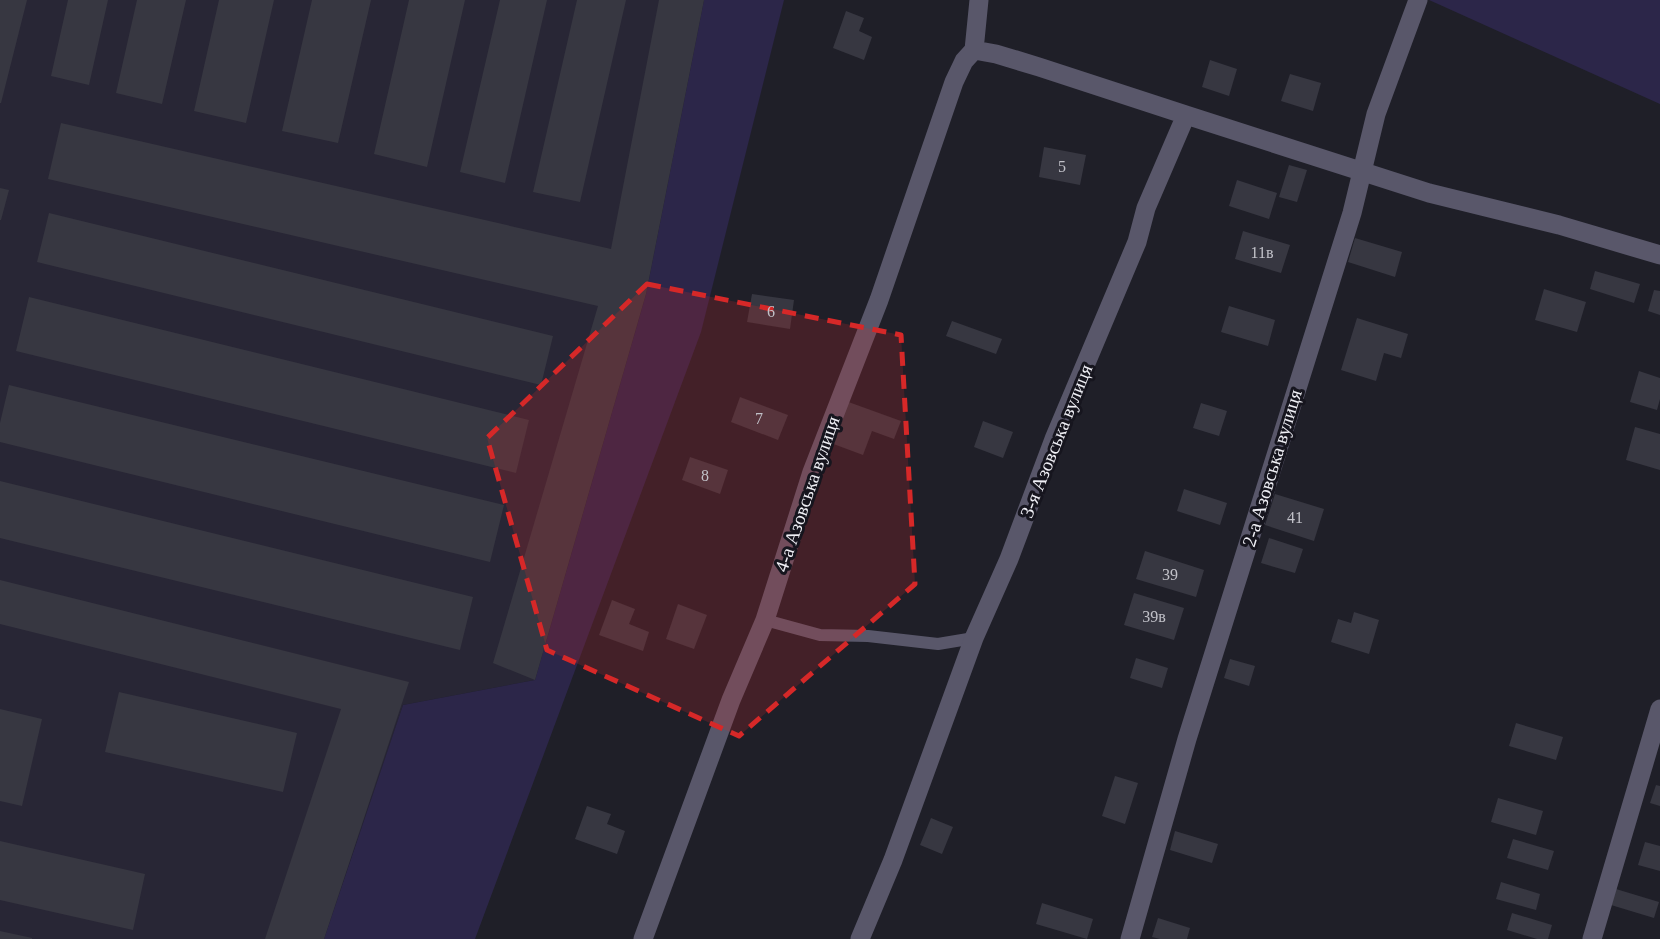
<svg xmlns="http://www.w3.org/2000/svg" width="1660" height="939" font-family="Georgia,serif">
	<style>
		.built { fill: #282635 }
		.green { fill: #2c2649 }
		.building { fill: #373741 }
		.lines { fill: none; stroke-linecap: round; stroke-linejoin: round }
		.service { stroke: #59576a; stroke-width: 12 }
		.minor { stroke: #59576a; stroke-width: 19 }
		.marked { fill: #d62828; fill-opacity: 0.2; stroke: #d62828; stroke-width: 5; stroke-dasharray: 14 9; stroke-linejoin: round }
		.labels { text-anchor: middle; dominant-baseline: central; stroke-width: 6; stroke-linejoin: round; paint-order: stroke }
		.number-label { font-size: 16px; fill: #c1c1c8 }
		.street-label { font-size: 19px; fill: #efeff5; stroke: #16151e }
	</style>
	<rect width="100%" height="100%" fill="#1f1f28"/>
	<!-- built -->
	<path class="built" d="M0 0H704L646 294 535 680 403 705 324 939H0Z"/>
	<!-- green -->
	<path class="green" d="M704 0H784L701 332 475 939H324L403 705 535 680 646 294Z
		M1429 0H1660V104L1438 4Z"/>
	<!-- building -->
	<path class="building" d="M0 0H27L1 103H0Z
		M68 0H108L89 85 51 76Z
		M137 0H186L162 104 116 93Z
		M219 0H274L246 123 194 111Z
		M312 0H371L338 143 282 131Z
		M409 0H465L427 167 374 154Z
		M500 0H547L505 183 460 172Z
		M577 0H626L580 202 533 192Z
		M659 0H704L646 294 535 680 493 663 598 306 48 179 61 123 611 249Z
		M846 11 864 18 859 31 872 37 864 60 833 48Z
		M1210 60 1237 69 1229 96 1202 87Z
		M1290 74 1321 83 1313 111 1281 101Z
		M1044 147 1086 155 1080 185 1039 177Z
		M1289 165 1307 170 1297 202 1279 197Z
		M1237 180 1277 193 1269 219 1229 206Z
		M0 188 9 190 1 220H0Z
		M49 213 553 336 541 385 37 262Z
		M1243 231 1290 245 1281 273 1235 259Z
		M1355 238 1402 252 1395 277 1348 262Z
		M1595 271 1640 284 1634 303 1590 289Z
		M1544 289 1586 302 1577 332 1535 320Z
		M1654 290 1660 291V315L1648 311Z
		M752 294 794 300 790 329 747 322Z
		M29 297 529 420 516 473 16 351Z
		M1229 306 1275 320 1268 346 1221 332Z
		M1357 318 1408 334 1401 358 1384 353 1376 381 1341 370Z
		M952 321 1002 339 996 354 946 336Z
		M1639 371 1660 378V399L1657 410 1630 402Z
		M9 385 504 505 490 562 0 442V423Z
		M740 397 788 415 778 440 731 422Z
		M843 400 901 421 894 439 872 431 863 455 828 442Z
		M1201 403 1227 411 1219 436 1193 428Z
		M983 421 1013 432 1003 458 974 447Z
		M1635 427 1660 434V470L1626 460Z
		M690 457 728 470 720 494 682 480Z
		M0 481 473 597 460 650 0 538Z
		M1184 489 1227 503 1220 525 1177 511Z
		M1275 494 1324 509 1314 541 1265 525Z
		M1269 538 1303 549 1295 573 1261 563Z
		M1145 551 1204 570 1196 597 1136 579Z
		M0 580 409 682 324 939H265L341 709 0 624Z
		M1134 593 1184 608 1174 640 1124 625Z
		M612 600 635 609 629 624 649 632 643 651 599 635Z
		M678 604 707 615 694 649 666 639Z
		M1354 612 1379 620 1369 654 1331 642 1338 619 1351 623Z
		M1136 658 1168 668 1162 688 1130 678Z
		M1230 659 1255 666 1249 686 1224 678Z
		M119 692 297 733 283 792 105 752Z
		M0 709 42 719 22 806 0 801Z
		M1516 723 1563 737 1556 760 1509 746Z
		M1115 776 1138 783 1125 824 1102 816Z
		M1656 785 1660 786V806L1650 803Z
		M1498 798 1543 811 1536 835 1491 822Z
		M587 806 611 814 607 824 625 831 617 854 575 839Z
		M931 818 953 827 942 854 920 845Z
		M1175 831 1218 844 1212 863 1170 850Z
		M1513 839 1554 851 1548 870 1507 858Z
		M0 841 145 874 133 930 0 900Z
		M1645 842 1660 846V871L1638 865Z
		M1501 882 1540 894 1536 910 1496 899Z
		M1616 889 1659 902 1654 918 1611 905Z
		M1042 903 1093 919 1087 939 1036 924Z
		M1512 913 1552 925 1548 939H1537L1507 930Z
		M1158 918 1190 928 1187 939H1160L1152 937Z
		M0 931 32 938V939H0Z"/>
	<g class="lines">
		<!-- service -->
		<path class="service" d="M765 620 820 635 868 636 938 644 974 638"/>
		<!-- minor -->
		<path class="minor" d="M979 0 974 50 996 54 1039 67 1186 115
			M643 939 731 700 765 620 812 472 879 300 954 82 964 61 974 50
			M860 939 893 860 974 638 1009 559 1054 439 1137 242 1146 208 1186 115 1429 193 1559 225 1660 255
			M1130 939 1187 739 1352 213 1376 114 1418 0
			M1592 939 1660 709"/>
	</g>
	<!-- marked area -->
	<path class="marked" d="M647 284 901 335 915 584 739 736 547 650 487 438Z"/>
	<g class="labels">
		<!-- number labels -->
		<g class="number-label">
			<text x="1062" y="166">5</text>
			<text x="1262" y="252">11в</text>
			<text x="771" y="311">6</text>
			<text x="759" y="418">7</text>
			<text x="705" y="475">8</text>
			<text x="1295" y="517">41</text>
			<text x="1170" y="574">39</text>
			<text x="1154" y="616">39в</text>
		</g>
		<!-- street labels -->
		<g class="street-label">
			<text transform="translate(1056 441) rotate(-68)">3-я Азовська вулиця</text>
			<text transform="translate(1272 468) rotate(-73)">2-а Азовська вулиця</text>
			<text transform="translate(807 494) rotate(-71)">4-а Азовська вулиця</text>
		</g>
	</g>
</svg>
